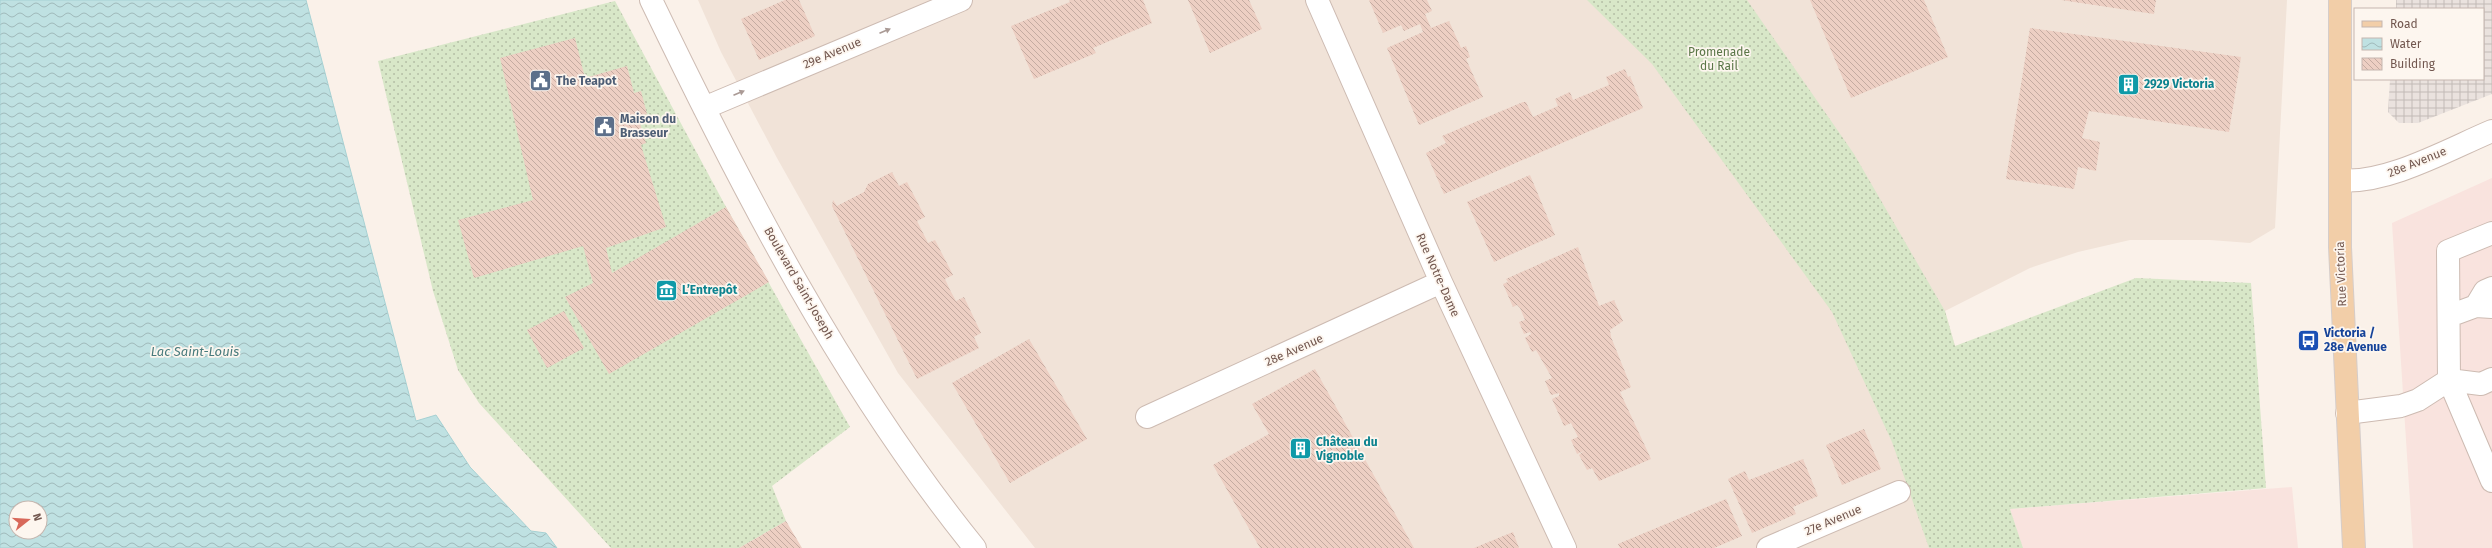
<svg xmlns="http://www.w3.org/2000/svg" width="2492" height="548" font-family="'Fira Sans',sans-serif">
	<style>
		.residential { fill: #f1e3d8 }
		.commercial { fill: #f9e3de }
		.industrial { fill: url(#industrial-grid) }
		.grass { fill: url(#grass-dots) }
		.water { fill: url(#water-waves); stroke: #a6d1d3; fill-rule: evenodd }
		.building { fill: url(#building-back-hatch) }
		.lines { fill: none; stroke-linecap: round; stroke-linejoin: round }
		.minor-casing { stroke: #cdbbb2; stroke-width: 24 }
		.major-casing { stroke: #d5cdca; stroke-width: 24 }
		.minor { stroke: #fff; stroke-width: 22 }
		.major { stroke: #f2cea8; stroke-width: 22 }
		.oneway { fill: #aa9a95 }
		.labels { text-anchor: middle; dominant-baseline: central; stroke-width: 3.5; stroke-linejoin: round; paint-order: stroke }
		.park-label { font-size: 12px; fill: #5b7748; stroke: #fdf6ef }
		.street-label { font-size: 12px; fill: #72574f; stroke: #fdf6ef }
		.service-label { font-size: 12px; font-weight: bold; fill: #4e5e75; stroke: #fdf6ef; text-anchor: start }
		.culture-label { font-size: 12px; font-weight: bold; fill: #0d838f; stroke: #fdf6ef; text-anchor: start }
		.transit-label { font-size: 12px; font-weight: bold; fill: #164399; stroke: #fdf6ef; text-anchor: start }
		.water-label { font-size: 13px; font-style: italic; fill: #477a7c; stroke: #fdf6ef }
	</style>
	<defs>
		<pattern id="industrial-grid" width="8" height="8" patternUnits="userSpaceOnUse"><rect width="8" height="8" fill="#eae2de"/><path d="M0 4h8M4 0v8" fill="none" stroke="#c2bab6"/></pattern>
		<pattern id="grass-dots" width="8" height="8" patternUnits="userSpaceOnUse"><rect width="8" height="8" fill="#d8e7c8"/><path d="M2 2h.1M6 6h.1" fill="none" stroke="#b4bea5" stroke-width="1.8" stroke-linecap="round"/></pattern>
		<pattern id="water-waves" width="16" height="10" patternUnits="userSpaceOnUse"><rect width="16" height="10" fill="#bfe1e2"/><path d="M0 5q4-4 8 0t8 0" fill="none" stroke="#a0b9ba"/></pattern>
		<pattern id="building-back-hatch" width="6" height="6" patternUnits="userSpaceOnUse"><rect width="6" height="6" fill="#edcfc3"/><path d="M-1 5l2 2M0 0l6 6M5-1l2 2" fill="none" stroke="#c4aba1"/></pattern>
	</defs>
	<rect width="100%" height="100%" fill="#faf1e9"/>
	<!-- residential -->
	<path class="residential" d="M698 0H2287L2275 228 2250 243 2210 240H2130L2078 252 2030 268 1945 311 1955 346 2023 548H1035L898 373 777 158 721 52Z"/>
	<!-- commercial -->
	<path class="commercial" d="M2492 178V548H2413L2392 223Z
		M2292 487 2298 548H2023L2010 509Z"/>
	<!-- industrial -->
	<path class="industrial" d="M2396 0H2492V94L2418 123H2399L2388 112 2390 79H2483V9H2396Z"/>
	<!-- grass -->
	<path class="grass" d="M1587 0H1747L1854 154 1945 311 1955 346 2136 278 2251 283 2266 488 2010 509 2023 548H1929L1892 442 1832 312 1652 64Z
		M615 1 726 207 850 427 772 486 786 521 739 548H611L479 403 458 370 433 291 378 61Z"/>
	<!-- water -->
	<path class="water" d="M0 0H306L416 421 436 415 470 467 531 531 546 533 557 548H0ZM16 508H40V532H16Z"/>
	<!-- building -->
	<path class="building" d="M785 0H799L815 36 759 60 741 19Z
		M1069 0H1143L1152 23 1093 48 1096 53 1034 79 1011 26 1070 2Z
		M1188 0H1249L1262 29 1210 53Z
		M1369 0H1427L1432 11 1425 14 1431 28 1449 21 1461 48 1466 46 1470 57 1466 59 1483 97 1419 125 1387 48 1423 32 1420 24 1404 31 1401 25 1383 33Z
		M1810 0H1924L1948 57 1851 98Z
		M2061 0H2156L2154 14Z
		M2030 28 2241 57 2229 132 2089 111 2082 138 2100 142 2096 171 2078 167 2074 189 2006 179Z
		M575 38 585 78 627 66 634 93 641 91 647 114 638 117 646 143 641 145 666 227 606 248 612 273 726 207 769 282 609 374 565 297 593 283 583 246 474 278 458 220 533 200 500 58Z
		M1625 69 1628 77 1630 76 1643 108 1444 194 1426 153 1446 143 1442 136 1523 102H1526L1533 117 1558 106 1555 99 1570 92 1573 100 1609 85 1606 77Z
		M892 172 899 186 907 182 925 217 917 221 928 243 935 240 953 275 945 279 950 290 956 301 964 297 981 333 974 337 979 348 917 379 832 206 833 200 837 206 864 192 868 184Z
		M1530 175 1555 235 1494 262 1467 202Z
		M1578 247 1599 306 1614 300 1623 321 1610 330 1611 337 1631 387 1620 392 1651 459 1599 481 1592 468 1587 470 1579 455 1584 451 1577 454 1571 440 1578 437 1571 423 1564 426 1552 399 1559 396V393L1551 395 1545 381 1552 378 1536 350 1532 352 1525 338 1531 334 1530 332 1524 334 1519 322 1525 320 1520 308 1517 305 1513 307 1503 284 1508 282 1506 279Z
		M564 311 584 348 547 368 527 330Z
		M1029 339 1087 439 1010 483 952 383Z
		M1315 369 1414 548H1260L1213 465 1269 434 1252 404Z
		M1864 429 1881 469 1842 485 1826 445Z
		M1803 459 1818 496 1793 507 1796 514 1752 533 1728 479 1745 471 1749 480Z
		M1726 499 1742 536 1714 548H1620L1618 544Z
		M786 521 802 548H739Z
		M1513 532 1519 548H1474Z"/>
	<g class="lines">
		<defs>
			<path id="minor" d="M651 0C742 189 843 385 975 548
				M1317 0 1441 282 1565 548
				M704 108 961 0
				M2340 180C2386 185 2449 149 2492 131
				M2492 233 2448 251 2449 380 2492 481
				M2476 306 2485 291 2492 288
				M2449 316 2476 306 2492 307
				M2347 413 2401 406 2418 400 2449 380 2481 384 2492 379
				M1147 417 1441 282
				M1768 548 1899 492"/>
			<path id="major" d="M2340 0V247L2354 548"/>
		</defs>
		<!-- minor casing -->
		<use href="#minor" class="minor-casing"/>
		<!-- major casing -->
		<use href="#major" class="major-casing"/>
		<!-- minor -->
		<use href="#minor" class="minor"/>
		<!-- major -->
		<use href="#major" class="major"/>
	</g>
	<!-- one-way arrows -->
	<defs><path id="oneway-solid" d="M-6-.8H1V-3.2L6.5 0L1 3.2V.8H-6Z"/></defs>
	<g class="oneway">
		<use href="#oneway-solid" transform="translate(885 31) rotate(-23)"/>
		<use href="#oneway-solid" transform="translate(739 93) rotate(-23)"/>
	</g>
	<!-- icons -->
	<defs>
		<symbol id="civic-square" viewBox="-11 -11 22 22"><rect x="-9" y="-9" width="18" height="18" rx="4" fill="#5c6f8a" stroke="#fdf6ef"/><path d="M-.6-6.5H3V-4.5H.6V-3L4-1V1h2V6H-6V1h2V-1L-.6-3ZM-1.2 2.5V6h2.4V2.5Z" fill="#fff"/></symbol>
		<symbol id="building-square" viewBox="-11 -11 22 22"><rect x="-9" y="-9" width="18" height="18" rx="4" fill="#0f9aa8" stroke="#fdf6ef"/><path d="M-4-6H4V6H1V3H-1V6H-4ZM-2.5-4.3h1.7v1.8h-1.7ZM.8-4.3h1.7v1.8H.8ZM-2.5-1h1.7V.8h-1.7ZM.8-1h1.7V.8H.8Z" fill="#fff"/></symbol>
		<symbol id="museum-square" viewBox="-11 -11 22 22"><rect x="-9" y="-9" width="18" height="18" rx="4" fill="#0f9aa8" stroke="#fdf6ef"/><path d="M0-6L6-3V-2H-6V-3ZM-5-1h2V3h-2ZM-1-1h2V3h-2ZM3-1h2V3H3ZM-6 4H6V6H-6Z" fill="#fff"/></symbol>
		<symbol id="bus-square" viewBox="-11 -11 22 22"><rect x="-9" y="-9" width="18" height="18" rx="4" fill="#1a4fb4" stroke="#fdf6ef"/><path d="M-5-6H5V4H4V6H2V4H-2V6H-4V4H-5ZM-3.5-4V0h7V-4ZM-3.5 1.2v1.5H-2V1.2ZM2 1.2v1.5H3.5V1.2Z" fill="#fff"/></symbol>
	</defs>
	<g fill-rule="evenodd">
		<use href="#civic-square" x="528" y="68" width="25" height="25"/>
		<use href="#building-square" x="2116" y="72" width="25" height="25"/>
		<use href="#civic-square" x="592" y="114" width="25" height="25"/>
		<use href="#museum-square" x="654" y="278" width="25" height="25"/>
		<use href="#bus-square" x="2296" y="328" width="25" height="25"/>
		<use href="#building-square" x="1288" y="436" width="25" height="25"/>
	</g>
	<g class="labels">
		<!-- park labels -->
		<g class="park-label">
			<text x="1719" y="52">Promenade<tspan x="1719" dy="14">du Rail</tspan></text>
		</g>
		<!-- street labels -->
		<g class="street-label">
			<text transform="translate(832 53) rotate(-23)">29e Avenue</text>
			<text transform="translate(2417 162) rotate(-22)">28e Avenue</text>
			<text transform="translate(2341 274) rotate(-92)">Rue Victoria</text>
			<text transform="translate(1438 275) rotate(66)">Rue Notre-Dame</text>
			<text transform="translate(799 283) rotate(60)">Boulevard Saint-Joseph</text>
			<text transform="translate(1294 350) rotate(-24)">28e Avenue</text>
			<text transform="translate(1833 520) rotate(-23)">27e Avenue</text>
		</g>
		<!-- service labels -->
		<g class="service-label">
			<text x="556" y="81">The Teapot</text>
			<text x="620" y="119">Maison du<tspan x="620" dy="14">Brasseur</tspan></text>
		</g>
		<!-- culture labels -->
		<g class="culture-label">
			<text x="2144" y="84">2929 Victoria</text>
			<text x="682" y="290">L’Entrepôt</text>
			<text x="1316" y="442">Château du<tspan x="1316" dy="14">Vignoble</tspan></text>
		</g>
		<!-- transit labels -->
		<g class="transit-label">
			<text x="2324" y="333">Victoria /<tspan x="2324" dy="14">28e Avenue</tspan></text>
		</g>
		<!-- water labels -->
		<g class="water-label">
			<text x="195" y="351">Lac Saint-Louis</text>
		</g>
	</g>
	<!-- legend -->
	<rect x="2354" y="8" width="130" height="72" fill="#fdf6ef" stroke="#c5b6af"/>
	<rect x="2362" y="21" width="20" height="6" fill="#f2cea8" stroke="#c5b6af"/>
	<text x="2390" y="28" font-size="12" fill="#72574f">Road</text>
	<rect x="2362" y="38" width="20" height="12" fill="url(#water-waves)" stroke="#c5b6af"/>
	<text x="2390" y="48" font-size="12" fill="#72574f">Water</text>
	<rect x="2362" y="58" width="20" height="12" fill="url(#building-back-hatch)" stroke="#c5b6af"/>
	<text x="2390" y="68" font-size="12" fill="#72574f">Building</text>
	<!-- north arrow -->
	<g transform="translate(28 520) rotate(73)"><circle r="19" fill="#fdf6ef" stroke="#c5b6af"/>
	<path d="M0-3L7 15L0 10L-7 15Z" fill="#d8685a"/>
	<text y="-6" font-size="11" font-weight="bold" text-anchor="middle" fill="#72574f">N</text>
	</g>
</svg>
